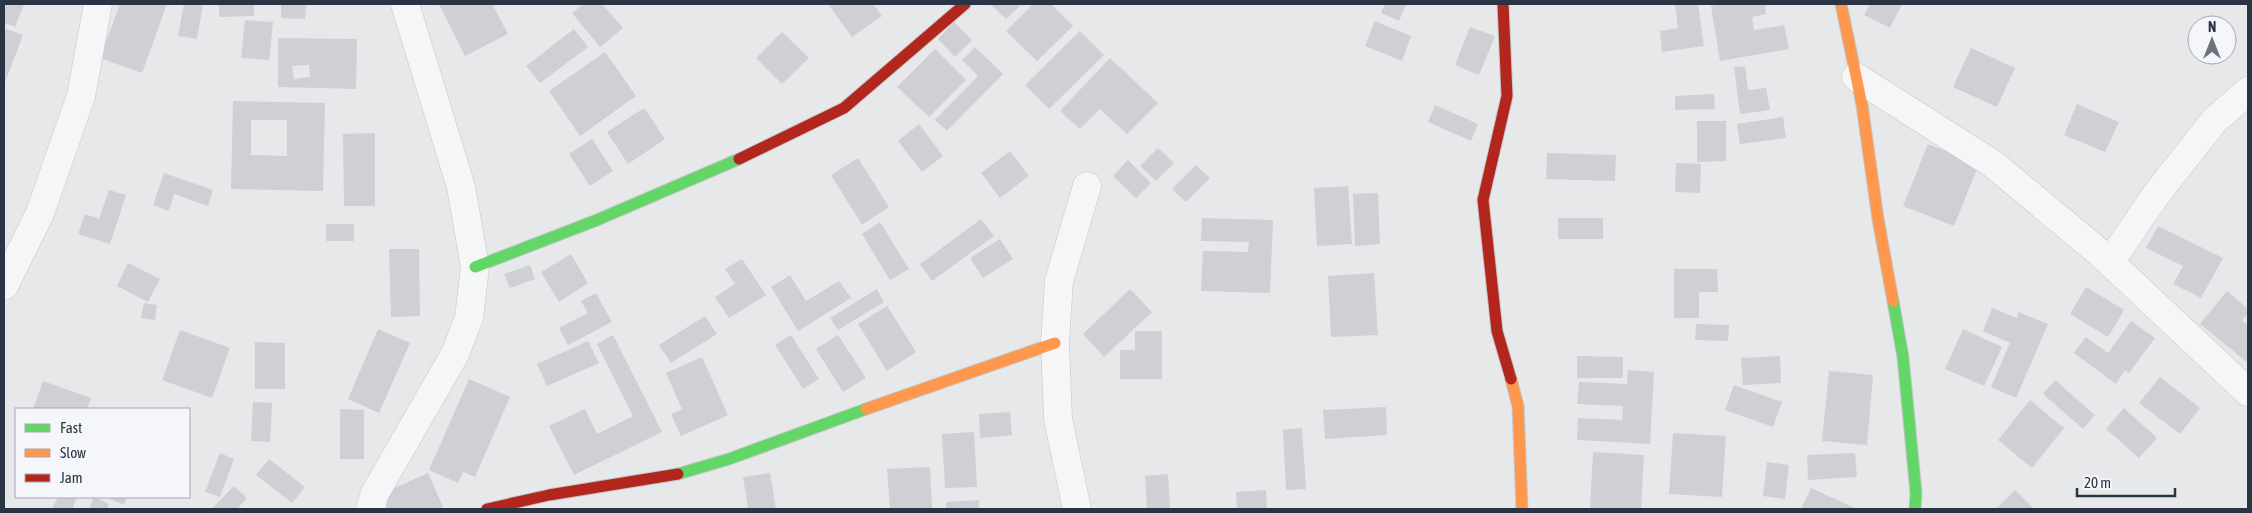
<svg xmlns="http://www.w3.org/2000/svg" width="2252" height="513" font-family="'Asap Condensed',sans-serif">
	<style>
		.building { fill: #ced0d3; fill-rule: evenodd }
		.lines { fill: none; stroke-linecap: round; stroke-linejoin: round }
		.street-casing { stroke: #c4c6c8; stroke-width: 29 }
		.fast-casing { stroke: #c4c6c8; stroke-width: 13 }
		.slow-casing { stroke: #c4c6c8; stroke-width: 13 }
		.jam-casing { stroke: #c4c6c8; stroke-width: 13 }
		.street { stroke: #f5f6f7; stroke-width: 28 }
		.fast { stroke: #63d668; stroke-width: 11 }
		.slow { stroke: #ff974d; stroke-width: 11 }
		.jam { stroke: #b3261e; stroke-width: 11 }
	</style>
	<rect width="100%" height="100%" fill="#e6e8ea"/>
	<!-- building -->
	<path class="building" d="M4 4H24L15 27 4 23Z
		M120 4H167L142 73 100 58Z
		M184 4H203L197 39 178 36Z
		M219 4H254V16L219 17Z
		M281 4H306L305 19 281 18Z
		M439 4H492L508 34 465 56Z
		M583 4H602L623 28 600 47 572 13Z
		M828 4H873L882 16 852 37Z
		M990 4H1022L1006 19Z
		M1033 4H1051L1073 26 1037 61 1006 31Z
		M1385 4H1406L1399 21 1381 13Z
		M1675 4H1698L1704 46 1662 52 1660 31 1678 28Z
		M1723 4H1765L1766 14 1752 17 1754 30 1784 25 1789 49 1720 61 1711 6Z
		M1870 4H1902L1890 28 1864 15Z
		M245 20 273 22 269 60 241 58Z
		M1375 21 1411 36 1402 61 1365 46Z
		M954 22 972 40 955 57 938 39Z
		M1470 27 1495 36 1479 75 1455 65Z
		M4 28 23 35 4 85Z
		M574 29 588 47 540 83 526 66Z
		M1080 31 1104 55 1049 109 1025 85Z
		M782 32 809 58 782 84 756 58Z
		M278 38 357 39 356 89 278 87ZM309 65 310 77 294 79 292 66Z
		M975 47 1003 74 947 131 935 120 978 76 962 60Z
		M1971 48 2015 68 1997 107 1953 87Z
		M935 49 966 80 929 117 897 87Z
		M605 52 636 96 580 136 549 91Z
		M1110 58 1158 103 1127 134 1100 109 1080 129 1060 111Z
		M1745 66 1748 90 1766 88 1770 110 1740 114 1734 67Z
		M1714 94 1715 109 1675 110V96Z
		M233 101 325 103 323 191 231 189ZM251 120H287V156L251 155Z
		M2077 104 2119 122 2105 152 2064 135Z
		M1435 105 1478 124 1471 141 1428 122Z
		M644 108 665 139 628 164 607 132Z
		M1783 117 1786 138 1740 144 1737 124Z
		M1697 121H1726V161L1697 162Z
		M919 124 943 156 922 172 898 141Z
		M375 133V206H344L343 134Z
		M592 139 613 171 590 186 569 154Z
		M1928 144 1979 164 1954 226 1903 206Z
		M1158 148 1174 163 1156 181 1140 166Z
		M1010 151 1029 176 1000 198 981 173Z
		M1547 153 1616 155 1615 181 1546 179Z
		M858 158 889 207 862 225 831 175Z
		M1128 160 1151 183 1136 198 1113 176Z
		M1676 163 1701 164 1700 193 1675 192Z
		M1196 165 1210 178 1186 202 1172 189Z
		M164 173 213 190 208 206 174 194 169 211 153 205Z
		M1348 186 1352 244 1317 246 1314 188Z
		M109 190 126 195 110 244 78 234 85 214 99 219Z
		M1378 193 1380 244 1355 246 1353 194Z
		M1202 218 1273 220 1270 293 1201 291 1203 251 1248 252 1249 242 1201 241Z
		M1558 218H1603V239H1558Z
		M981 219 994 236 932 281 920 264Z
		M880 222 909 269 890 280 862 234Z
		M326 224H354V241H326Z
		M2158 226 2223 258 2201 298 2173 284 2183 266 2146 248Z
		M1000 239 1013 259 983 278 970 258Z
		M389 249H419L420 316 391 317Z
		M571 254 588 283 559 302 541 272Z
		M742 259 766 295 729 318 715 297 735 284 725 269Z
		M128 263 160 279 148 302 117 286Z
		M530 265 535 279 510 288 504 274Z
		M1674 269H1717L1718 292H1699V318H1674Z
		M1374 273 1378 335 1331 337 1328 276Z
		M790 275 806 301 839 281 851 298 798 331 771 287Z
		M2086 287 2124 310 2108 337 2070 314Z
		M877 289 884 302 838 330 830 318Z
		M1130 289 1152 312 1104 357 1083 334Z
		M2227 291 2248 309V313L2242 320 2248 325V363L2200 324Z
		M596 293 612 322 568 345 559 328 588 313 581 301Z
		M144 303 157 305 155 320 141 318Z
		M887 306 916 352 887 371 858 324Z
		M1992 308 2017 318 2019 312 2048 324 2016 398 1991 387 2010 343 1983 331Z
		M705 316 717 334 671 363 659 345Z
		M2131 321 2155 338 2129 373 2125 370 2116 384 2074 353 2086 337 2108 353Z
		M1696 324 1729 325 1728 341 1695 340Z
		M378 329 410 343 379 413 348 399Z
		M1963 329 2002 347 1984 386 1945 369Z
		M180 330 230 348 212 398 162 380Z
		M1135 331H1162V379H1120V350H1135Z
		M613 335 662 432 574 475 549 426 585 409 597 434 633 416 597 344Z
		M791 335 819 379 803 389 775 345Z
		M838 335 866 378 843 392 816 349Z
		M588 341 599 363 547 386 537 364Z
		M255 342 285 343V389H255Z
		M1577 356 1623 357V378H1577Z
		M1780 356 1781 383 1743 385 1741 358Z
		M702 357 728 415 681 436 671 414 682 409 666 373Z
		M1628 370 1654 372 1650 444 1577 440 1578 418 1622 420 1623 406 1577 404 1579 382 1627 384Z
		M1829 371 1873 375 1867 445 1822 441Z
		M2160 377 2200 408 2180 434 2139 403Z
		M469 379 510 397 475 477 463 472 458 483 429 470Z
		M2055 380 2095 415 2083 429 2043 394Z
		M43 381 91 398 87 409H33Z
		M1734 385 1782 402 1773 427 1725 410Z
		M2030 400 2064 428 2032 468 1998 440Z
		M253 402 272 403 270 442 251 441Z
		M1386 407 1387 435 1325 439 1323 410Z
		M2124 408 2157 438 2139 458 2106 429Z
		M340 409 364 410V459H340Z
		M1010 412 1012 435 980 438 979 414Z
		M1302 428 1306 489 1286 490 1283 430Z
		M974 432 977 487 945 488 942 434Z
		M1673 433 1726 436 1722 497 1669 494Z
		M1593 452 1644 455 1641 509H1590Z
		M220 453 234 459 220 497 205 492Z
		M1855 453 1857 477 1808 480 1807 455Z
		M269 459 305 487 292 503 256 475Z
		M1767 462 1789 465 1785 499 1763 496Z
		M930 467 932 508 890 509 887 469Z
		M428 473 443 507 438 509H388L381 494Z
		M770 473 776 509H738L748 507 743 477Z
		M1168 474 1170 509H1147L1145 476Z
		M234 486 247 498 237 509H212Z
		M1811 488 1857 509H1801Z
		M1266 490 1267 509H1237L1236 492Z
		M2015 490 2034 509H1996Z
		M58 497H77L72 509H52Z
		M94 497 109 504 107 509H89Z
		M111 497H127L124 505 110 499Z
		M979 500V509H946V502Z"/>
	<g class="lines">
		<defs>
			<path id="street" d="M1856 77 1993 164 2100 253 2248 392
				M2110 262 2158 192 2214 121 2248 91
				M4 286 40 213 81 96 98 4
				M370 509 375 493 455 354 469 318 475 267 461 187 405 4
				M1077 509 1058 419 1055 343 1059 281 1087 186"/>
			<path id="fast" d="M475 267 597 220 739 159
				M1893 301 1903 357 1916 493 1915 509
				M678 474 729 459 866 409"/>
			<path id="slow" d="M1841 4 1862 105 1878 219 1893 301
				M1511 379 1518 406 1522 509
				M866 409 1055 343"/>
			<path id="jam" d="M1503 4 1507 96 1483 200 1497 331 1511 379
				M739 159 844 108 965 4
				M487 509 549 495 678 474"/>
		</defs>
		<!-- street casing -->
		<use href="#street" class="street-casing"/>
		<!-- fast casing -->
		<use href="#fast" class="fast-casing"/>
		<!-- slow casing -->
		<use href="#slow" class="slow-casing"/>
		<!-- jam casing -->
		<use href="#jam" class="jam-casing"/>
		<!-- street -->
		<use href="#street" class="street"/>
		<!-- fast -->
		<use href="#fast" class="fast"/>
		<!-- slow -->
		<use href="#slow" class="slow"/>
		<!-- jam -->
		<use href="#jam" class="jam"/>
	</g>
	<!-- border -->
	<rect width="2252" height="513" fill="none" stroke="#2b3445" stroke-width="10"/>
	<!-- legend -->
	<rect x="15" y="408" width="175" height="90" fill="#f4f6f9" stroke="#a4a8b1"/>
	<rect x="25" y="424" width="25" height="8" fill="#63d668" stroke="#a4a8b1"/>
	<text x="60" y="433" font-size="15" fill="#2b3445">Fast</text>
	<rect x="25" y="449" width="25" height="8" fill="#ff974d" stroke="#a4a8b1"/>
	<text x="60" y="458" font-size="15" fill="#2b3445">Slow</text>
	<rect x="25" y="474" width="25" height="8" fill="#b3261e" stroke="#a4a8b1"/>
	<text x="60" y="483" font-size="15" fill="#2b3445">Jam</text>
	<!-- north arrow -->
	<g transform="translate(2212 40)"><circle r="24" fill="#f4f6f9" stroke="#a4a8b1"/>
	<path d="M0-4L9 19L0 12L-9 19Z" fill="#6c737f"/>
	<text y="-8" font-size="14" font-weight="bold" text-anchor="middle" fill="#2b3445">N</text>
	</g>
	<!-- scale -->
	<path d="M2077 488v8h98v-8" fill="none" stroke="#2b3445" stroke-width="2.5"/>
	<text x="2084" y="488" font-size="15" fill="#2b3445" stroke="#f4f6f9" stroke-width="4" paint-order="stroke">20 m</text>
</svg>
